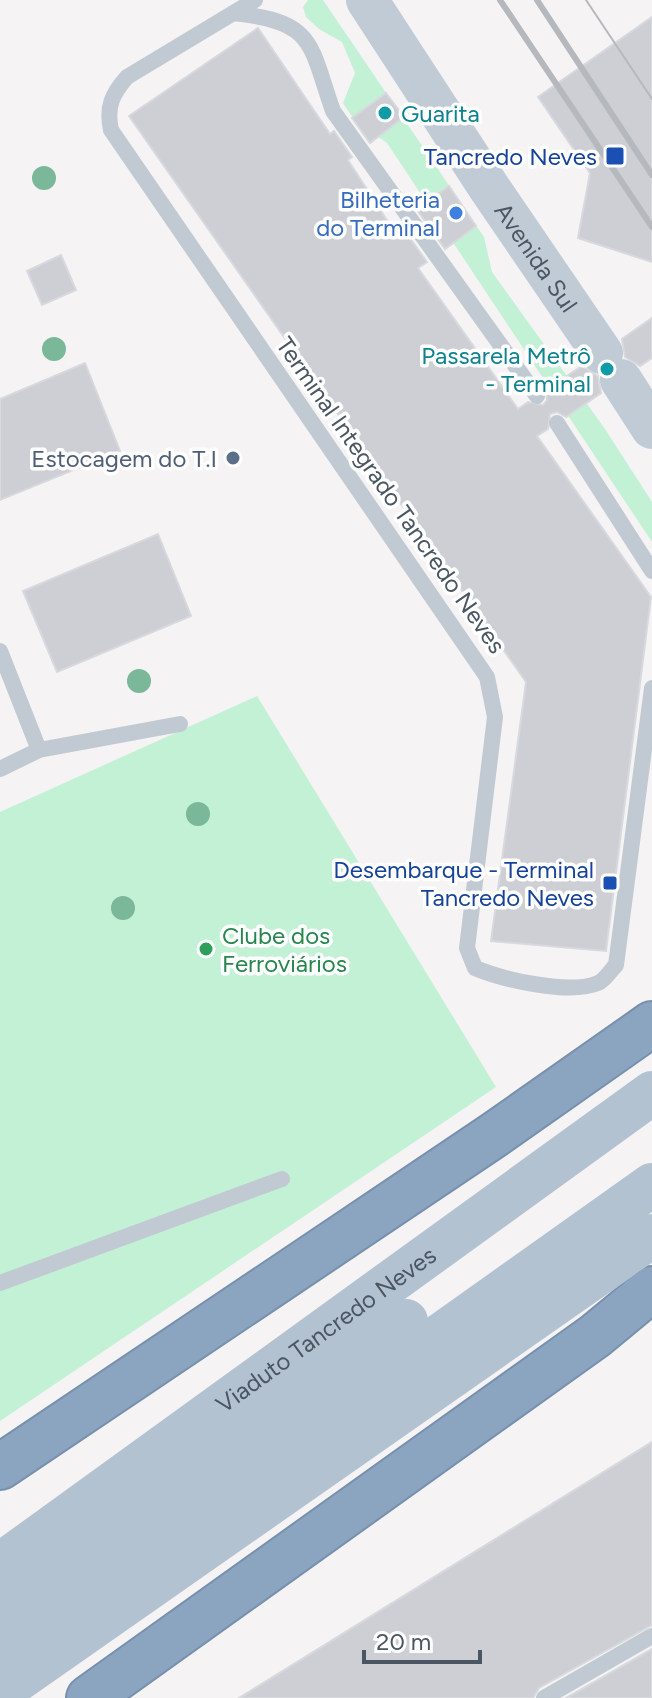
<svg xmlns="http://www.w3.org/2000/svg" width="652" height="1698" font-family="Figtree,sans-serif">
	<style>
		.green { fill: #c3f1d5 }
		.building { fill: #cdcfd5; stroke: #d7d9de; stroke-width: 2 }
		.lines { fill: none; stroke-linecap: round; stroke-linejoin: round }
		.highway-casing { stroke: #7690ad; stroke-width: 48 }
		.lane { stroke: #c1cad2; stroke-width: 16 }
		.secondary { stroke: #c1cbd6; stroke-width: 42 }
		.primary { stroke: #b3c2d1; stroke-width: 44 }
		.highway { stroke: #8ba5c1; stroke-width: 44 }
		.tram { stroke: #b5b8bd; stroke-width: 2 }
		.rail { stroke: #b5b8bd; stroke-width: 6 }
		.tree { fill: #7bb799 }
		.culture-dot { fill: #0f9aa8; stroke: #fff; stroke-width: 3 }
		.transit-dot { fill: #1a4fb4; stroke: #fff; stroke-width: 3 }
		.shop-dot { fill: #3f7fe0; stroke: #fff; stroke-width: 3 }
		.service-dot { fill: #5c6f8a; stroke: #fff; stroke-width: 3 }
		.leisure-dot { fill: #2e9e5b; stroke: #fff; stroke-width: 3 }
		.labels { text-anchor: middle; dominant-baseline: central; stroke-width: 7; stroke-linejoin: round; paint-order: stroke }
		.culture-label { font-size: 24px; fill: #0d838f; stroke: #fff; text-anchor: start }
		.transit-label { font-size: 24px; fill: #164399; stroke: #fff; text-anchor: end }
		.shop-label { font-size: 24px; fill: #366cbe; stroke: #fff; text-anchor: end }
		.street-label { font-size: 24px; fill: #4a5661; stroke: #fff }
		.service-label { font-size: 24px; fill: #4e5e75; stroke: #fff; text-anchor: end }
		.leisure-label { font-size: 24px; fill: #27864d; stroke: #fff; text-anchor: start }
	</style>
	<rect width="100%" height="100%" fill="#f5f3f3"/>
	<!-- green -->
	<path class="green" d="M308 0H323L484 237 492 272 605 429 652 502V542L387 143 355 121 343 103 355 73 342 42 319 29 306 17 303 7Z
		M257 696 496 1087 0 1421V812Z"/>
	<!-- building -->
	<path class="building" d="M652 17V262L578 238 590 173 538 97Z
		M258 28 330 134 334 131 352 157 348 160 392 228 399 223 427 262 418 268 518 409 528 402 543 405 547 400 546 390 582 366 598 376 601 393 566 417 557 412 550 414 548 429 537 436 651 597 606 951 491 941 526 682 129 116Z
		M386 93 404 117 370 143 352 118Z
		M449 186 476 226 445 249 417 210Z
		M61 255 76 290 42 305 27 271Z
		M652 318V358L640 366 625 357 622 339Z
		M85 363 120 451 0 500V399Z
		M158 534 191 616 57 672 23 591Z
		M652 1442V1625L539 1688 533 1698H239Z
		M652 1649V1698H566Z"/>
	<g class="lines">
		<defs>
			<path id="highway" d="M0 1467 494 1135 652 1024
				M89 1698 595 1336 652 1289"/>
		</defs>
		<!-- highway casing -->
		<use href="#highway" class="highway-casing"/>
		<!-- lane -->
		<path class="lane" d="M255 0 127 77C112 94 106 107 111 130L487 677 495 717 467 948 475 968C504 980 570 995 598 983 605 980 610 971 616 965L652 688
			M233 13C316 22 309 43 333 111L537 396
			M557 423 652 571
			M0 651 39 750
			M0 769 39 750 180 724
			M0 1283 282 1179
			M544 1698 652 1636"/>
		<!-- secondary -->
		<g class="secondary">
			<path id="s1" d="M367 0 490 189 602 353"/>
			<path d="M621 380 652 428"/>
		</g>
		<!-- primary -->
		<g class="primary">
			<path id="s2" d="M0 1565 652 1093"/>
			<path d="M0 1608 406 1321"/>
			<path d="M0 1648 652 1185"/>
			<path d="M0 1692 652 1236"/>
		</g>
		<!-- highway -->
		<use href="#highway" class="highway"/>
		<!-- tram -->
		<path class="tram" d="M586 0 652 99"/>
		<!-- rail -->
		<path class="rail" d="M500 0 652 227
			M537 0 652 175"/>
	</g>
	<!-- trees -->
	<g class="tree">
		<circle cx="44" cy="178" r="12"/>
		<circle cx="54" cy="349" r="12"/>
		<circle cx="139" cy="681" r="12"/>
		<circle cx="198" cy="814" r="12"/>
		<circle cx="123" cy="908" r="12"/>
	</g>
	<!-- markers -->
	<g class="culture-dot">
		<circle cx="385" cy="113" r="8"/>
		<circle cx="607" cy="369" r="8"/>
	</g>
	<g class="transit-dot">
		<rect x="605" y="146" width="20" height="20" rx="4"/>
		<rect x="602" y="875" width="16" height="16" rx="4"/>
	</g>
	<circle class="shop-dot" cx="456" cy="213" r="8"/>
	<circle class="service-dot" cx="233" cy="458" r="8"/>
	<circle class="leisure-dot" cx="206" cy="949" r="8"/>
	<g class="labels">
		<!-- culture labels -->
		<g class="culture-label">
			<text x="401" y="113">Guarita</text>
			<text x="591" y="355" text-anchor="end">Passarela Metrô<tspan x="591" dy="28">- Terminal</tspan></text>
		</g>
		<!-- transit labels -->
		<g class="transit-label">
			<text x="597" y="156">Tancredo Neves</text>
			<text x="594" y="869">Desembarque - Terminal<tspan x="594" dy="28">Tancredo Neves</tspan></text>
		</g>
		<!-- shop labels -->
		<g class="shop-label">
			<text x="440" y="199">Bilheteria<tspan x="440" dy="28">do Terminal</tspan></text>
		</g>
		<!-- street labels -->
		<g class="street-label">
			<text stroke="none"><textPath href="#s1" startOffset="308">Avenida Sul</textPath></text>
			<text transform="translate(391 495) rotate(55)">Terminal Integrado Tancredo Neves</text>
			<text stroke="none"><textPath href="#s2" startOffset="402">Viaduto Tancredo Neves</textPath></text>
		</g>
		<!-- service labels -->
		<g class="service-label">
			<text x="217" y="458">Estocagem do T.I</text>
		</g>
		<!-- leisure labels -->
		<g class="leisure-label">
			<text x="222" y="935">Clube dos<tspan x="222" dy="28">Ferroviários</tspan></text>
		</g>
	</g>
	<!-- scale -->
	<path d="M364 1650v12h116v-12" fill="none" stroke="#4a5661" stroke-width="4"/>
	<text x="376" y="1650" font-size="24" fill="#4a5661" stroke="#ffffff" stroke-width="6" paint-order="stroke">20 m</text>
</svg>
